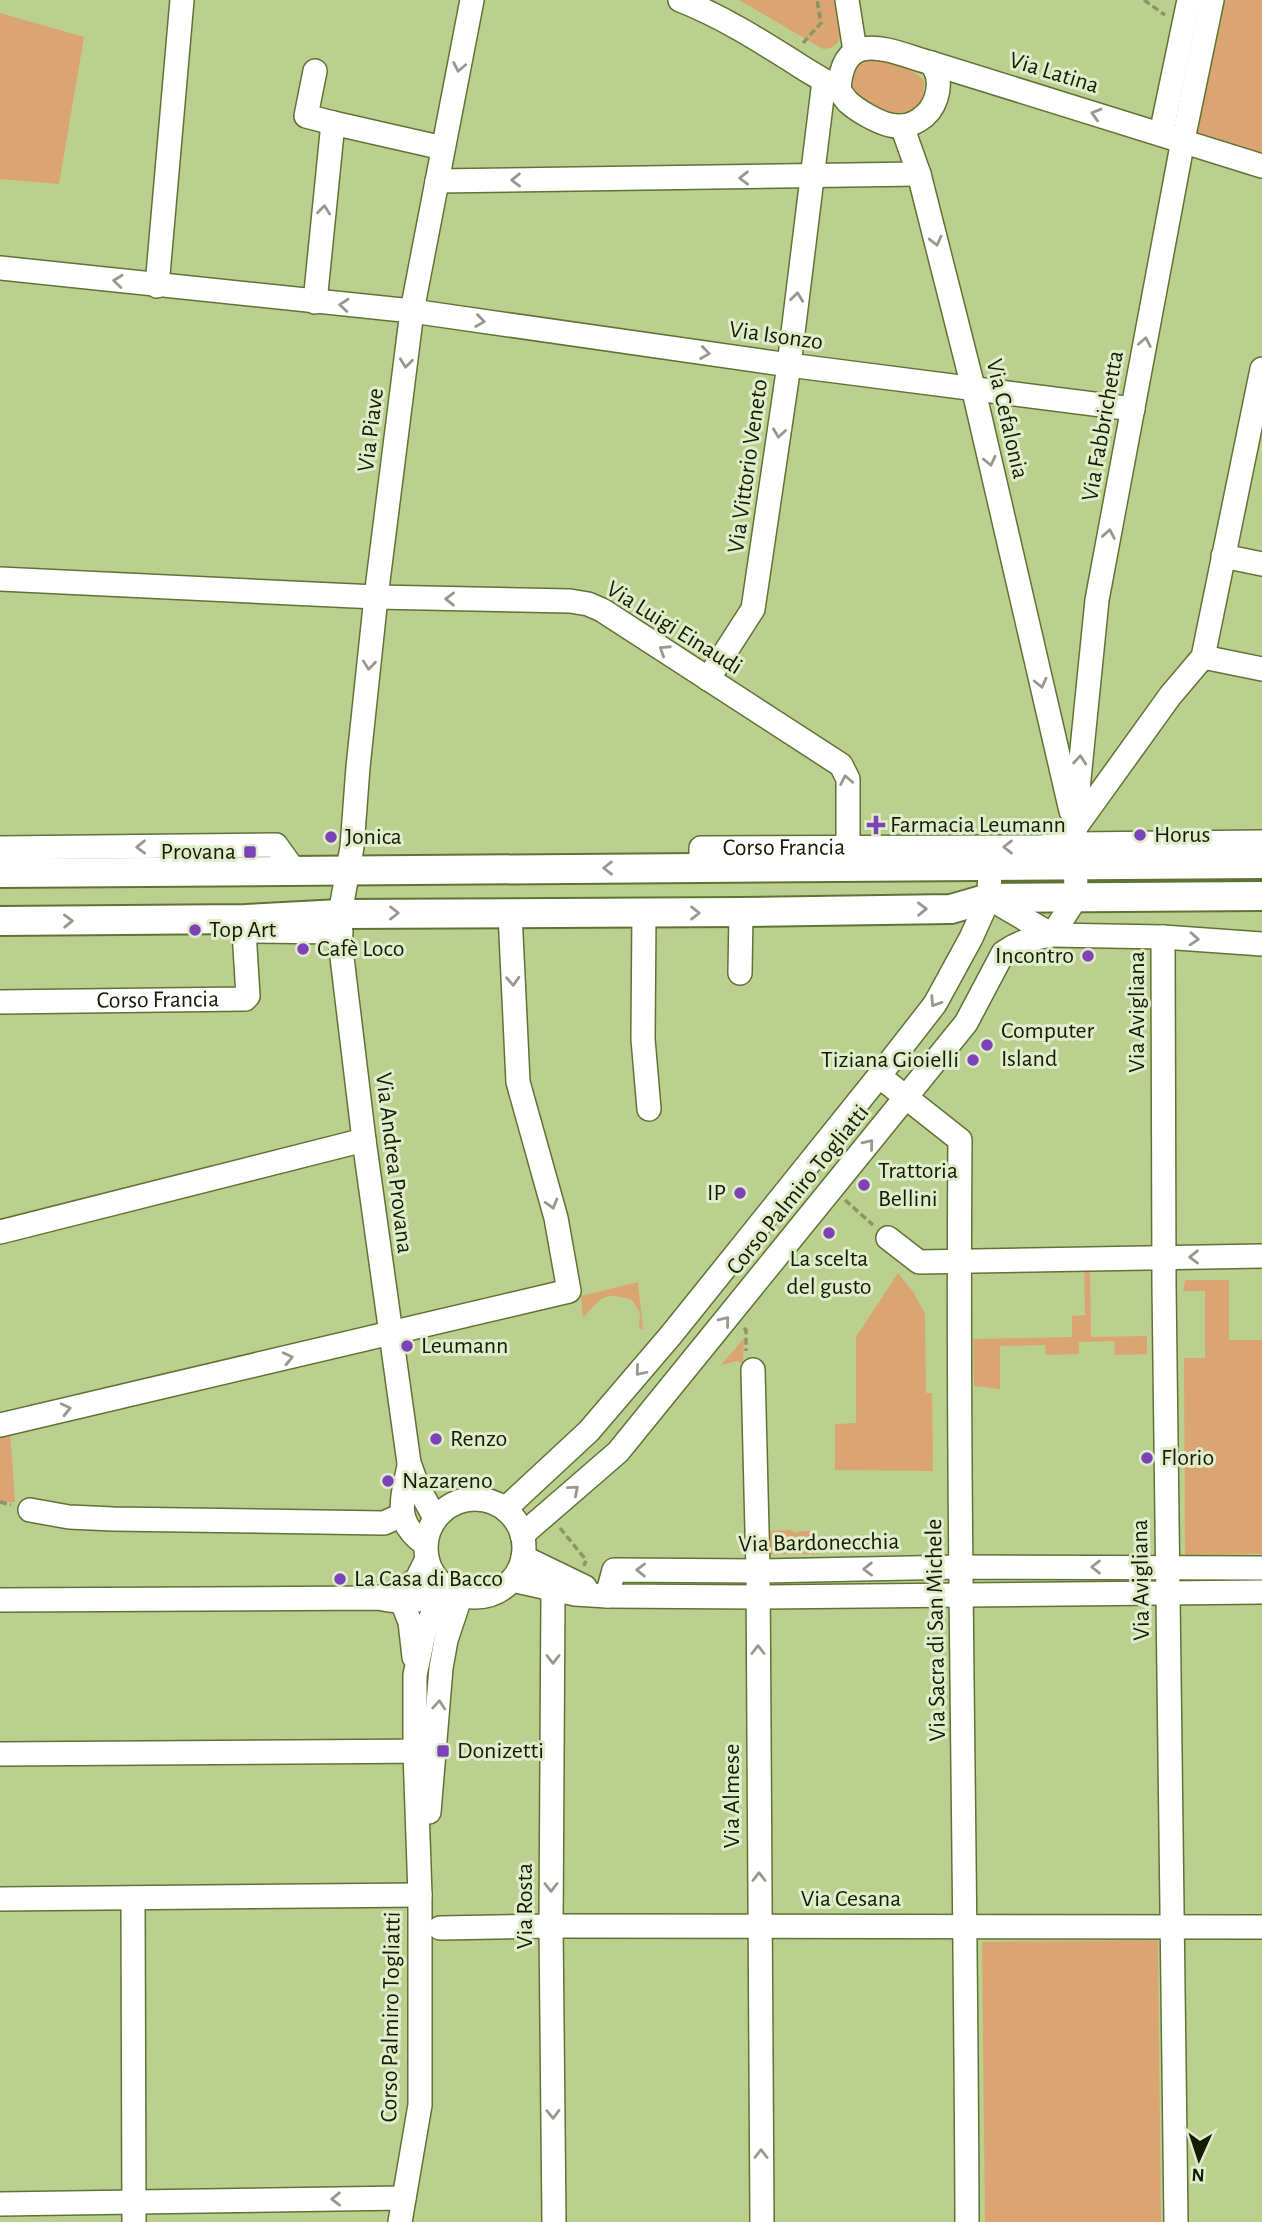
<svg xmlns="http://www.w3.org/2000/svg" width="1262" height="2222" font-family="'Alegreya Sans',sans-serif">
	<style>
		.green { fill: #dba573 }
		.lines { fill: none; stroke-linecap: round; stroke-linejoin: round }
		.minor-casing { stroke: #607335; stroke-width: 26 }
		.major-casing { stroke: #607335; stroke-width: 32 }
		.path { stroke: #879863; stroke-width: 3.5; stroke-dasharray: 7 3.5; stroke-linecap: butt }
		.minor { stroke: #fff; stroke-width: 23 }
		.major { stroke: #fff; stroke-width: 28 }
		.oneway { stroke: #95998e }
		.poi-dot { fill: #7c42b8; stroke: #e1eccb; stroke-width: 2.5 }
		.labels { text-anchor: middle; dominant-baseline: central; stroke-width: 6; stroke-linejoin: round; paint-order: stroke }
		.street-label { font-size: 24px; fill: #141c03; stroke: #e1eccb }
		.poi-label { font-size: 24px; fill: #141c03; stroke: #e1eccb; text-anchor: start }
	</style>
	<rect width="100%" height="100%" fill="#bbd08f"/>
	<!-- green -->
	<path class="green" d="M739 0H837C840 18 850 48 823 49Z
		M1225 0H1262V155L1197 135Z
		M0 13 84 37 59 184 0 179Z
		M878 59C896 64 911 66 924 81 925 97 921 104 910 114 890 116 839 96 854 69 860 59 867 60 878 59Z
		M1084 1268H1090L1091 1337 1147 1336V1354L1115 1355 1114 1341 1079 1342V1354L1046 1355 1045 1345 1000 1346V1389L974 1386 973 1339 1072 1337V1316L1085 1315Z
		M898 1273 914 1293 925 1314 926 1393H932L933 1471 835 1470V1424L856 1423V1337Z
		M1185 1280H1229V1340H1262V1554L1185 1555 1184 1358H1205V1291H1183Z
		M638 1282 643 1330 639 1329 640 1313 632 1300C603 1291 602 1297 583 1318L581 1296Z
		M744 1338 743 1364 737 1361 721 1365Z
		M10 1431 15 1502H0V1433Z
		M791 1530 796 1533 801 1531H816L817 1554H768V1531Z
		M1158 1940 1161 2222H985L982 1942Z"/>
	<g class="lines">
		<defs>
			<g id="minor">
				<path d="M680 0C721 16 759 40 797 64 810 73 825 80 838 90 842 93 844 98 848 102 858 111 877 122 890 125 910 130 930 117 936 98 940 86 939 73 931 63"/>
				<path d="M847 0 855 51"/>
				<path d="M315 71 306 116 333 123"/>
				<path d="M839 91C842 26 889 51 931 63L1262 166"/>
				<path d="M902 126 919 174 973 387 1071 811"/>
				<path d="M1161 134 1189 0"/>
				<path d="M437 181 919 174"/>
				<path d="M0 268 412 311 789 365 1133 409"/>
				<path d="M157 286 182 0"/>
				<path d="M315 302 333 123 443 148"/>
				<path d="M1223 556 1262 564"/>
				<path d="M0 579 376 597 570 601 588 604 602 610 841 765 848 779V848"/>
				<path d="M1203 657 1262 669"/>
				<path d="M708 679 753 609 789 365 824 81"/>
				<path d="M1075 828 1170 696 1203 657 1262 369"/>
				<path d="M0 848 276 845 294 870"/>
				<path id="s1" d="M701 867V848L1040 847 1076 844 1262 842"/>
				<path d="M989 898 1052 935 1163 937 1262 944"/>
				<path d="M644 913 643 1039 649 1109"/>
				<path d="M253 931 341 932"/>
				<path d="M1163 937 1164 1285 1176 2222"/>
				<path d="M740 973 741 912"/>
				<path id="s2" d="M0 1002 245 999 248 996 244 931"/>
				<path d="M879 1076 960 1140C957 1500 966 1861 967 2222"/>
				<path d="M0 1232 364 1140"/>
				<path d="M888 1238 919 1262 1262 1256"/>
				<path d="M753 1370 758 1571 762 2222"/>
				<path d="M0 1425 569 1291 556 1218 518 1082 510 913"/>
				<path d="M409 1466C402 1500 393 1522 425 1544"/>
				<circle cx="475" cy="1548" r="49"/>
				<path d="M505 1509 589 1431 671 1335 879 1076 935 1004 971 938 989 898 990 865"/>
				<path d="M30 1510 69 1517 113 1519 384 1523 402 1515"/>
				<path d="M435 1518 417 1485 409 1463 364 1140 341 949 340 914 352 847 358 767 376 597 412 311 472 0"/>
				<path d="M522 1535 618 1452 966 1023 1003 953C1018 942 1034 938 1052 935L1076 898 1075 828 1079 779 1097 600 1183 140 1212 0"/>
				<path d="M523 1557 585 1587"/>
				<path d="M512 1580 575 1594 607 1596 757 1597 1262 1592"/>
				<path d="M553 1591 551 1926 554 2222"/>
				<path d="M607 1596 614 1570 758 1571 960 1567 1262 1568"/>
				<path d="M380 1597 399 1591 417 1579 427 1559"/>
				<path d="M0 1600 378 1598C410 1604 416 1604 444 1587"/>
				<path d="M402 1602 410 1622 414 1657"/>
				<path d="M0 1754 435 1751"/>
				<path d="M429 1812 441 1668 446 1640 461 1595"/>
				<path d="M133 1898 134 2222"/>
				<path d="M0 1899 420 1895"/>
				<path d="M440 1928 551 1926 1262 1927"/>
				<path d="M0 2204 404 2198"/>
				<path d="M400 2222 420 2105V1895L415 1751V1675L424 1633 444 1587"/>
			</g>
			<path id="major" d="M0 873 1262 864
				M0 921 245 919 340 914 741 912 951 909 989 898 1262 896"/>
		</defs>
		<!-- minor casing -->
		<use href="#minor" class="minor-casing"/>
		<!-- major casing -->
		<use href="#major" class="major-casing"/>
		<!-- path -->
		<path class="path" d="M1144 0 1165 15
			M803 43 821 23 817 0
			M845 1200 873 1225
			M744 1328 746 1330V1351
			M0 1502 11 1505
			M560 1528 586 1560 584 1566"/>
		<!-- minor -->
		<use href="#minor" class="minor"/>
		<!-- major -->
		<use href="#major" class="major"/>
	</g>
	<!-- one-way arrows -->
	<defs><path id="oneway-chevron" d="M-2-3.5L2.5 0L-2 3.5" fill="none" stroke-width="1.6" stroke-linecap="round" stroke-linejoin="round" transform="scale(1.75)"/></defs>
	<g class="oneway">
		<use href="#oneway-chevron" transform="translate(459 67) rotate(101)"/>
		<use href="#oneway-chevron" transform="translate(1096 114) rotate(-163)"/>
		<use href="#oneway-chevron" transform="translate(744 178) rotate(179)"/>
		<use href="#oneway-chevron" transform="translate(516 180) rotate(179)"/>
		<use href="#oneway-chevron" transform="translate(324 210) rotate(-84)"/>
		<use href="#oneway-chevron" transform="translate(936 241) rotate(76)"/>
		<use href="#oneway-chevron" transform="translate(118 281) rotate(-174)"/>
		<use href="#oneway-chevron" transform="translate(797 297) rotate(-83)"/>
		<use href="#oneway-chevron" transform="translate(344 305) rotate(-175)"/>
		<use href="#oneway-chevron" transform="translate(480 321) rotate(8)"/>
		<use href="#oneway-chevron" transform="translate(1145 342) rotate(-79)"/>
		<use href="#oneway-chevron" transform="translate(705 353) rotate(8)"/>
		<use href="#oneway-chevron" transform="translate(406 363) rotate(97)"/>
		<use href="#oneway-chevron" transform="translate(779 433) rotate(98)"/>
		<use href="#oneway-chevron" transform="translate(990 461) rotate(77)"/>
		<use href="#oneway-chevron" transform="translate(1109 534) rotate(-80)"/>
		<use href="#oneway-chevron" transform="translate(450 599) rotate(-179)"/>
		<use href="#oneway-chevron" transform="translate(664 650) rotate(-147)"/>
		<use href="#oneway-chevron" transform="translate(369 665) rotate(96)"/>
		<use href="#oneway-chevron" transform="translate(1041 683) rotate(77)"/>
		<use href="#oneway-chevron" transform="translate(1080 760) rotate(-85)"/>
		<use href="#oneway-chevron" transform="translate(846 780) rotate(-101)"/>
		<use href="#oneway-chevron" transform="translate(141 847) rotate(179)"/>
		<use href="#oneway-chevron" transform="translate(1008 847) rotate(180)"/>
		<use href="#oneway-chevron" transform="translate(608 868) rotate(180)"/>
		<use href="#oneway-chevron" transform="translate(922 909) rotate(-1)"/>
		<use href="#oneway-chevron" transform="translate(394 913)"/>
		<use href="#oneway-chevron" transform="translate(695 913)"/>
		<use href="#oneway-chevron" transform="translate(68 921) rotate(-1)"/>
		<use href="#oneway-chevron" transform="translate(1194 939) rotate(4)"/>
		<use href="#oneway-chevron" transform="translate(513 981) rotate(87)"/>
		<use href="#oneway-chevron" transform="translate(935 1002) rotate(123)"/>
		<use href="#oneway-chevron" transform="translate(869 1144) rotate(-51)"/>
		<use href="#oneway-chevron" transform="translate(552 1204) rotate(74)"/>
		<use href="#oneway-chevron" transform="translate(1194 1257) rotate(179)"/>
		<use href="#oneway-chevron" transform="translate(725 1321) rotate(-51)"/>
		<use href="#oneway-chevron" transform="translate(288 1358) rotate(-13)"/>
		<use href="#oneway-chevron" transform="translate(640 1371) rotate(130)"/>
		<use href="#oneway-chevron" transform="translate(66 1409) rotate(-13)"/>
		<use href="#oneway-chevron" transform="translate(574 1490) rotate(-41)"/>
		<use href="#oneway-chevron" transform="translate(1096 1567) rotate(-180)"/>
		<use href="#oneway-chevron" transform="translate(868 1569) rotate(179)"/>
		<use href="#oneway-chevron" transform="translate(641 1570) rotate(-179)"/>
		<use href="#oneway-chevron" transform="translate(758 1650) rotate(-90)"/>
		<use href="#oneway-chevron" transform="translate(553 1659) rotate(90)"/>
		<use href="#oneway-chevron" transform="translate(439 1705) rotate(-86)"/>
		<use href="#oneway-chevron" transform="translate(759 1877) rotate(-90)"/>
		<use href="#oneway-chevron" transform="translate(551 1887) rotate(90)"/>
		<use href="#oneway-chevron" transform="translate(553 2114) rotate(89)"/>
		<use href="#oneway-chevron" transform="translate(761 2154) rotate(-90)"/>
		<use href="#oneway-chevron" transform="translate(336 2199) rotate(179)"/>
	</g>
	<!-- markers -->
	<g class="poi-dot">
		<path d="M872.5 814.5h7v7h7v7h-7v7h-7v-7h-7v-7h7z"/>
		<circle cx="1140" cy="835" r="7"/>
		<circle cx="331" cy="837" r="7"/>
		<rect x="243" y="845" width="14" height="14" rx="3.5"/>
		<circle cx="195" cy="930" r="7"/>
		<circle cx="303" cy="949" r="7"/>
		<circle cx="1088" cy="956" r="7"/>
		<circle cx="987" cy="1045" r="7"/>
		<circle cx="973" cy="1060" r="7"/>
		<circle cx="864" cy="1185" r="7"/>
		<circle cx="740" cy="1193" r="7"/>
		<circle cx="829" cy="1233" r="7"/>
		<circle cx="407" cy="1346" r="7"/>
		<circle cx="436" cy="1439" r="7"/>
		<circle cx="1147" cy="1458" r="7"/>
		<circle cx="388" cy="1481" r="7"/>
		<circle cx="340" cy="1579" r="7"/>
		<rect x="436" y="1744" width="14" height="14" rx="3.5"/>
	</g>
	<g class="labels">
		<!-- street labels -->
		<g class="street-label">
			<text transform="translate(1054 73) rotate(17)">Via Latina</text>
			<text transform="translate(776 336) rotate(8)">Via Isonzo</text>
			<text transform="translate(1007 419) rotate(77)">Via Cefalonia</text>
			<text transform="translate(1103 426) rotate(-80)">Via Fabbrichetta</text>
			<text transform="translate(371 430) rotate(-83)">Via Piave</text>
			<text transform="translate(748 466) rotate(-82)">Via Vittorio Veneto</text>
			<text transform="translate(674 628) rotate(32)">Via Luigi Einaudi</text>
			<text stroke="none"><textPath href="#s1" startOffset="102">Corso Francia</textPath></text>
			<text stroke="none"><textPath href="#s2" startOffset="158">Corso Francia</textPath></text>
			<text transform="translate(1137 1012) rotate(-90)">Via Avigliana</text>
			<text transform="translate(394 1163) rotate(83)">Via Andrea Provana</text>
			<text transform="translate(798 1190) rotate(-51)">Corso Palmiro Togliatti</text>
			<text transform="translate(819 1543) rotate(-1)">Via Bardonecchia</text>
			<text transform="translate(1141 1580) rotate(-91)">Via Avigliana</text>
			<text transform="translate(936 1630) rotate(-91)">Via Sacra di San Michele</text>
			<text transform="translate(732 1796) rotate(-90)">Via Almese</text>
			<text x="851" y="1899">Via Cesana</text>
			<text transform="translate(525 1906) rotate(-90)">Via Rosta</text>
			<text transform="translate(391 2017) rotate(-89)">Corso Palmiro Togliatti</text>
		</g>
		<!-- poi labels -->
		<g class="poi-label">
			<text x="890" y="825">Farmacia Leumann</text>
			<text x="1154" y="835">Horus</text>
			<text x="345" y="837">Jonica</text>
			<text x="236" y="852" text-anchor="end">Provana</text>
			<text x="209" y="930">Top Art</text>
			<text x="317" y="949">Cafè Loco</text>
			<text x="1074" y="956" text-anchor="end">Incontro</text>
			<text x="1001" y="1031">Computer<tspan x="1001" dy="28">Island</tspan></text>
			<text x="959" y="1060" text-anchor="end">Tiziana Gioielli</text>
			<text x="878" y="1171">Trattoria<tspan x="878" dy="28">Bellini</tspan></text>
			<text x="726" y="1193" text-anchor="end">IP</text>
			<text x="829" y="1259" text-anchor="middle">La scelta<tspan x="829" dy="28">del gusto</tspan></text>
			<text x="421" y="1346">Leumann</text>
			<text x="450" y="1439">Renzo</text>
			<text x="1161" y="1458">Florio</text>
			<text x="402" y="1481">Nazareno</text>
			<text x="354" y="1579">La Casa di Bacco</text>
			<text x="457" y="1751">Donizetti</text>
		</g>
	</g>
	<!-- north arrow -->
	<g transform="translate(1199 2159) rotate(183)" stroke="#e1eccb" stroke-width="5" paint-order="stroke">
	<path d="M0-5L12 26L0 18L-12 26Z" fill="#141c03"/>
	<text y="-10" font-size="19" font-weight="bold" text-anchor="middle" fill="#141c03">N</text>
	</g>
</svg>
